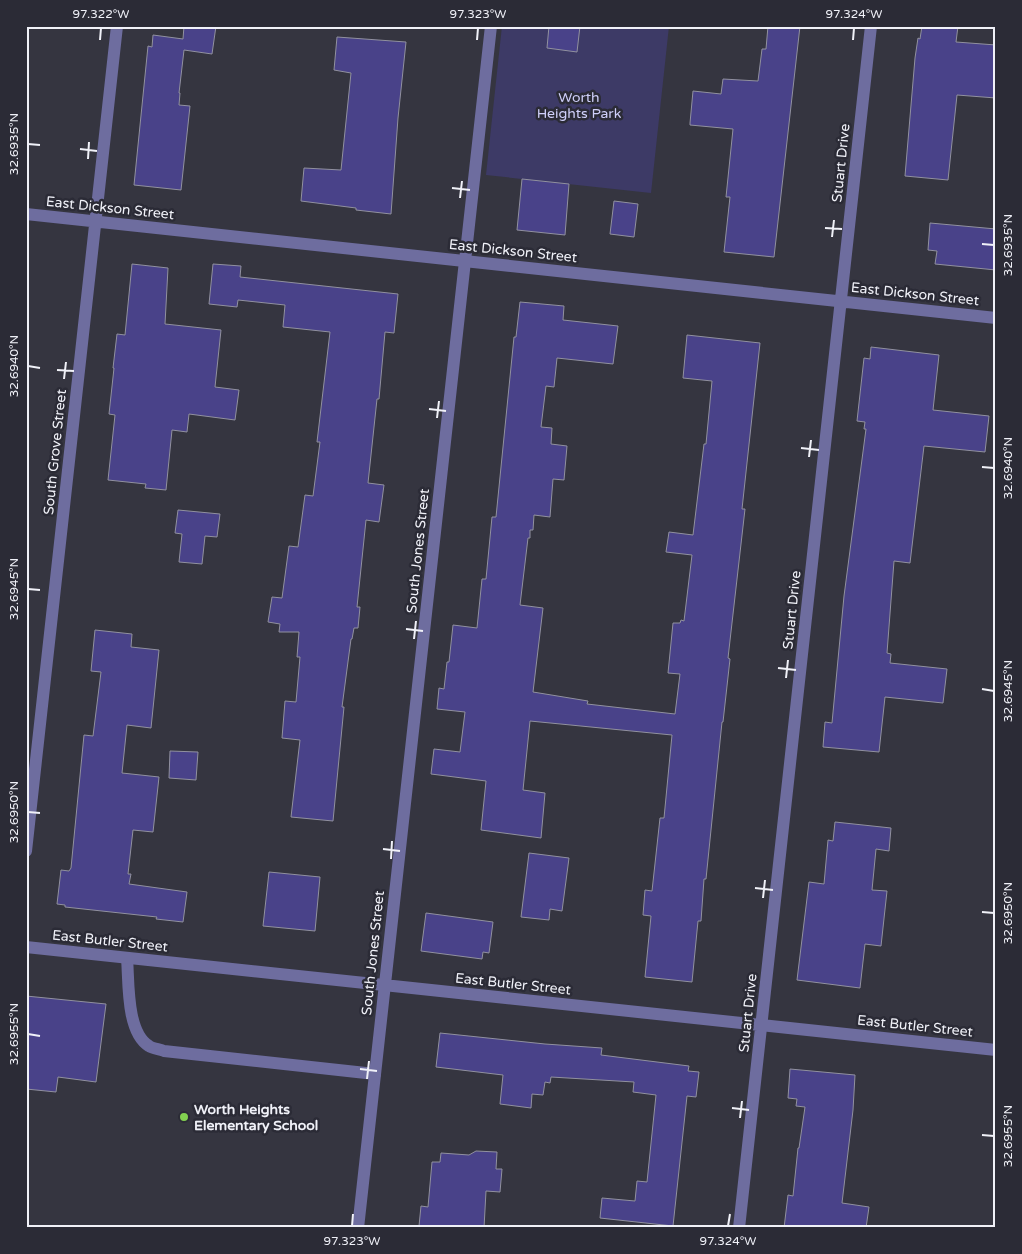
<svg xmlns="http://www.w3.org/2000/svg" width="1022" height="1254" font-family="'Varela Round',sans-serif">
	<style>
		.green { fill: #3d3a66 }
		.building { fill: #494289; stroke: #91919f }
		.lines { fill: none; stroke-linecap: round; stroke-linejoin: round }
		.service { stroke: #6e6d9f; stroke-width: 12 }
		.minor { stroke: #6e6d9f; stroke-width: 12 }
		.ticks { fill: none; stroke: #f0f1f8; stroke-width: 2 }
		.poi-dot { fill: #82d050; stroke: #2b2b36; stroke-width: 2 }
		.labels { text-anchor: middle; dominant-baseline: central; stroke-width: 5; stroke-linejoin: round; paint-order: stroke }
		.park-label { font-size: 14px; fill: #cfcff9; stroke: #2b2b36 }
		.street-label { font-size: 14px; fill: #f0f1f8; stroke: #2b2b36 }
		.poi-label { font-size: 14px; font-weight: bold; fill: #f0f1f8; stroke: #2b2b36; text-anchor: start }
		.neatline { fill: none; stroke: #f0f1f8; stroke-width: 2 }
		.ticks-label { font-size: 12px; text-anchor: middle; fill: #f0f1f8 }
	</style>
	<rect width="100%" height="100%" fill="#353540"/>
	<!-- green -->
	<path class="green" d="M502 26H669L651 193 486 175Z"/>
	<!-- building -->
	<path class="building" d="M184 26H216L212 54 184 50 179 93H180L179 105 190 106 181 190 134 185 148 46 152 47 153 35 183 39Z
		M549 26H580L577 52 547 48Z
		M768 26H800L774 257 724 252 730 197H726L733 129 690 125V123L693 91 721 94 723 79 758 81 762 49H766Z
		M922 26H958L956 42 996 45V98L957 95 948 180 905 176 915 58 918 38 920 39Z
		M337 37 406 42 398 118 391 214 356 210V208L301 201 304 168 341 170 351 73 334 70Z
		M522 179 569 184 565 235 517 230Z
		M614 201 638 204 634 237 610 234Z
		M930 223 996 229V270L935 264 937 251 928 250Z
		M132 264 168 268 165 324 221 330 215 387 239 390 235 420 189 414 187 432 172 430 166 490 145 488 146 484 108 480 115 415 109 414 114 368H113L117 334 125 335Z
		M213 264 241 266 240 277 398 294 394 333 385 332 379 399H377L368 483 384 485 379 522 366 520 357 607H360L358 628H354L352 639H351L342 707H344L333 821 291 817 300 740 282 738 285 701 296 702 300 657H297L299 632H279L280 624 268 622 272 597 282 598 289 546 298 547 305 495 313 496 320 442H317L330 332 283 327 285 305 238 300 237 307 209 304Z
		M520 302 564 306 563 320 618 326 613 364 557 358 554 387 546 386 541 427 552 428 551 444 567 446 564 480 553 479 550 517 534 515 533 530H530V538H528L520 605 543 608 533 692 588 701 587 704 675 714 680 674 668 673 673 623H680L681 620 684 621 692 555 666 552 669 532 693 535 704 444H706L712 381 683 378 687 335 760 343 742 509H745L728 658 730 659 723 722H722L706 879H704L701 921H698L692 982 645 977 651 916 643 915 645 890 652 891 660 818H664L672 735 530 721 523 790 545 793 541 838 481 830 486 781 431 774 434 749 460 752 465 712 437 709 439 688 444 689 447 662H449L453 625 477 628 482 579H486L492 517H496L514 337H516Z
		M871 347 939 355 933 410 989 416 985 452 924 446 910 563 894 561 887 653 891 654 890 663 947 669 943 703 885 697 879 752 823 747 825 722 832 723 844 596 866 429H864L865 422 857 421 864 358 870 359Z
		M178 510 220 514 217 537 205 536 202 564 179 562 182 534 175 533Z
		M95 630 132 634 131 647 159 650 151 728 127 725 122 773 159 777 153 832 133 830 128 874H131L129 884 187 892 183 922 156 919 157 917 65 907V905L57 904 61 870 69 871 71 868 84 735 93 736 101 672 91 671Z
		M170 751 198 752 196 780 169 778Z
		M835 822 891 828 889 851 876 849 872 890 887 891 881 946 865 944 860 988 797 980 809 882 824 884 828 840 833 841Z
		M529 853 569 858 562 911 550 909 549 920 521 917Z
		M269 872 320 877 315 931 263 926Z
		M426 913 493 922 489 953 483 952 482 959 421 951Z
		M26 996 106 1004 96 1082 58 1077 56 1092 26 1089Z
		M440 1033 545 1044 602 1048 601 1055 689 1066 688 1071 699 1072 696 1097 687 1096 673 1226 600 1218 602 1198 635 1201 637 1181 647 1182 656 1095 633 1092 634 1082 551 1077 550 1083 545 1082 543 1095 532 1094 531 1108 500 1104 503 1075 436 1067Z
		M790 1069 855 1075 853 1110 842 1203 869 1207 866 1228H784L788 1195 793 1196 798 1148H799L805 1107 796 1106 797 1099 788 1098Z
		M476 1151 497 1152 496 1169H502L500 1192 486 1191 484 1228 419 1226 421 1206 428 1207 432 1162H440L441 1153 469 1155Z"/>
	<g class="lines">
		<!-- service -->
		<path class="service" d="M127 958C129 981 126 1032 149 1046 153 1049 160 1049 164 1051L375 1074"/>
		<!-- minor -->
		<path class="minor" d="M26 214 996 318
			M26 851 117 26
			M26 947 996 1050
			M358 1228 491 26
			M739 1228 871 26"/>
	</g>
	<!-- ticks -->
	<path class="ticks" d="M100 40 101 28M477 40 478 28M853 40 854 28M28 144 40 145M80 149 97 151M88 159 89 142M452 188 470 190M460 198 462 181M825 228 842 229M832 237 834 220M982 244 994 245M28 366 40 368M57 370 74 371M64 379 66 362M429 409 446 411M437 418 439 401M801 448 819 450M809 457 811 440M982 467 994 468M28 589 40 590M406 629 423 631M414 639 416 621M778 668 796 670M786 678 788 660M982 689 994 691M28 812 40 813M383 849 400 851M391 859 392 841M755 888 773 890M763 898 765 880M982 912 994 913M28 1034 40 1036M360 1069 377 1071M367 1079 369 1061M732 1108 749 1110M740 1118 742 1101M982 1135 994 1136M352 1226 353 1214M728 1226 730 1214"/>
	<!-- markers -->
	<circle class="poi-dot" cx="184" cy="1117" r="5"/>
	<g class="labels">
		<!-- park labels -->
		<g class="park-label">
			<text x="579" y="97">Worth<tspan x="579" dy="16">Heights Park</tspan></text>
		</g>
		<!-- street labels -->
		<g class="street-label">
			<text transform="translate(841 163) rotate(-84)">Stuart Drive</text>
			<text transform="translate(110 208) rotate(6)">East Dickson Street</text>
			<text transform="translate(513 251) rotate(6)">East Dickson Street</text>
			<text transform="translate(915 294) rotate(6)">East Dickson Street</text>
			<text transform="translate(55 452) rotate(-84)">South Grove Street</text>
			<text transform="translate(418 551) rotate(-84)">South Jones Street</text>
			<text transform="translate(792 610) rotate(-84)">Stuart Drive</text>
			<text transform="translate(110 941) rotate(6)">East Butler Street</text>
			<text transform="translate(373 953) rotate(-84)">South Jones Street</text>
			<text transform="translate(513 984) rotate(6)">East Butler Street</text>
			<text transform="translate(748 1013) rotate(-84)">Stuart Drive</text>
			<text transform="translate(915 1026) rotate(6)">East Butler Street</text>
		</g>
		<!-- poi labels -->
		<g class="poi-label">
			<text x="194" y="1109">Worth Heights<tspan x="194" dy="16">Elementary School</tspan></text>
		</g>
	</g>
	<!-- border -->
	<rect width="1022" height="1254" fill="none" stroke="#2b2b36" stroke-width="55"/>
	<rect x="28" y="28" width="966" height="1198" class="neatline"/>
	<g class="ticks-label">
		<text x="101" y="18">97.322°W</text>
		<text x="478" y="18">97.323°W</text>
		<text x="854" y="18">97.324°W</text>
		<text transform="translate(14 144) rotate(-90)" y="4">32.6935°N</text>
		<text transform="translate(1008 245) rotate(-90)" y="4">32.6935°N</text>
		<text transform="translate(14 366) rotate(-90)" y="4">32.6940°N</text>
		<text transform="translate(1008 468) rotate(-90)" y="4">32.6940°N</text>
		<text transform="translate(14 589) rotate(-90)" y="4">32.6945°N</text>
		<text transform="translate(1008 691) rotate(-90)" y="4">32.6945°N</text>
		<text transform="translate(14 812) rotate(-90)" y="4">32.6950°N</text>
		<text transform="translate(1008 913) rotate(-90)" y="4">32.6950°N</text>
		<text transform="translate(14 1034) rotate(-90)" y="4">32.6955°N</text>
		<text transform="translate(1008 1136) rotate(-90)" y="4">32.6955°N</text>
		<text x="352" y="1245">97.323°W</text>
		<text x="728" y="1245">97.324°W</text>
	</g>
</svg>
